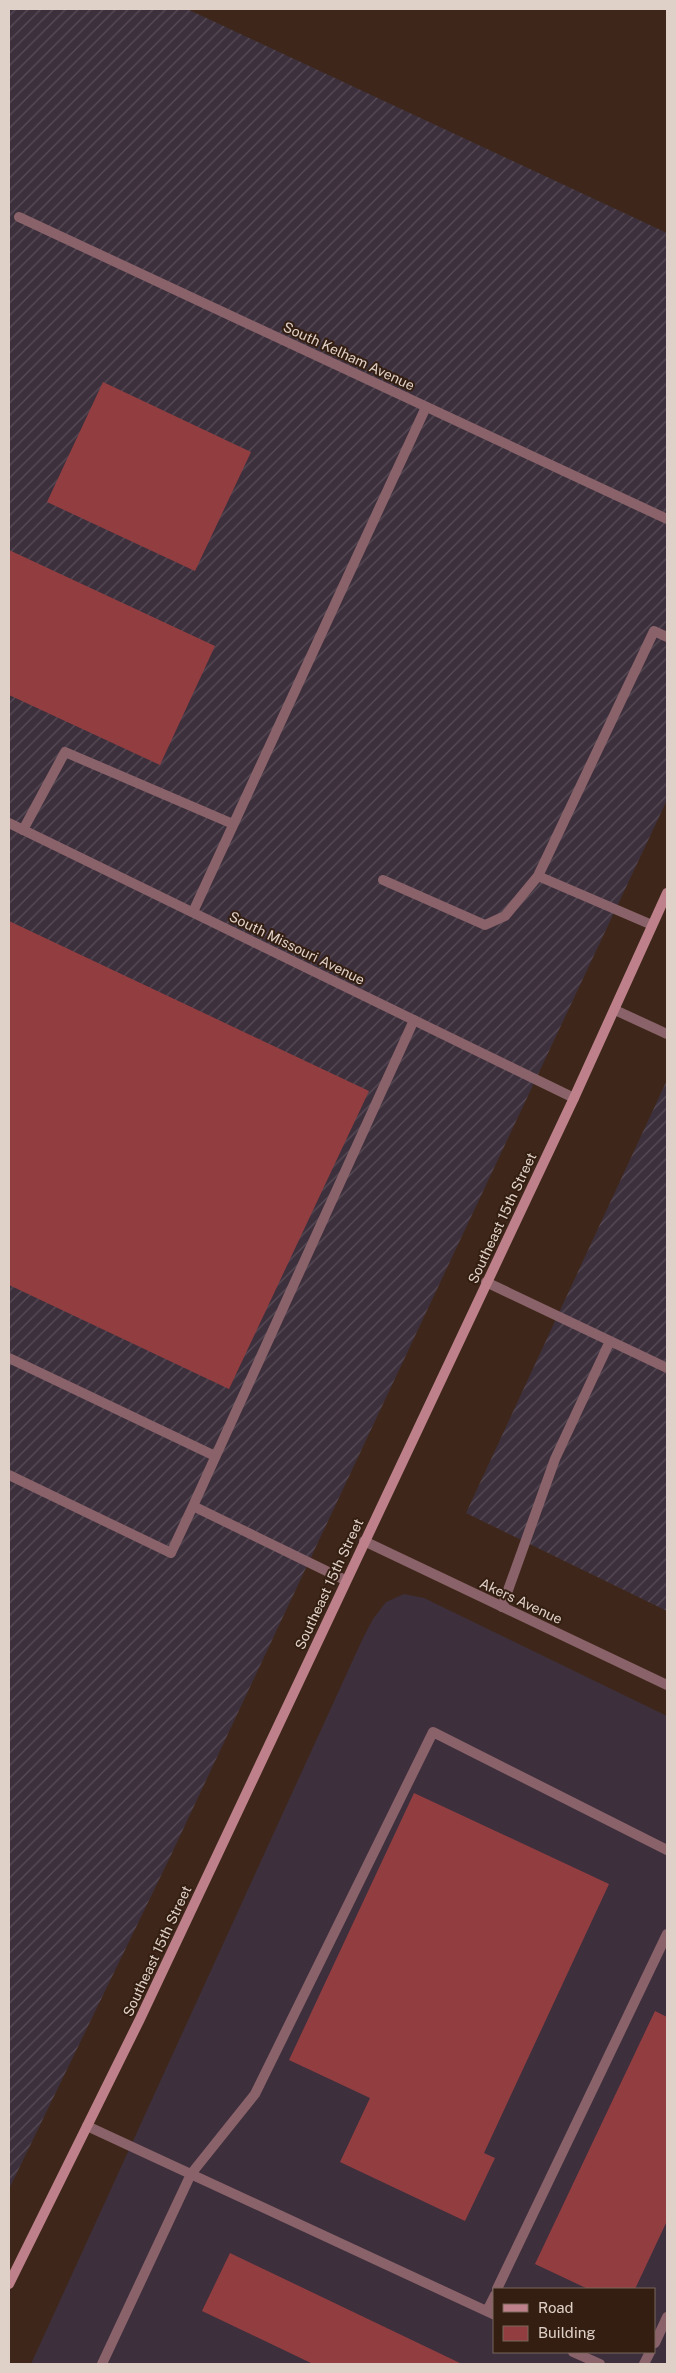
<svg xmlns="http://www.w3.org/2000/svg" width="676" height="2373" font-family="'Public Sans',sans-serif">
	<style>
		.industrial { fill: url(#industrial-furrows) }
		.education { fill: #3e2f3c; fill-rule: evenodd }
		.building { fill: #923e41 }
		.lines { fill: none; stroke-linecap: round; stroke-linejoin: round }
		.lane { stroke: #8a636a; stroke-width: 10 }
		.street { stroke: #8a636a; stroke-width: 10 }
		.secondary { stroke: #be818b; stroke-width: 10 }
		.labels { text-anchor: middle; dominant-baseline: central; stroke-width: 4; stroke-linejoin: round; paint-order: stroke }
		.street-label { font-size: 14px; fill: #e0d1c8; stroke: #331e11 }
	</style>
	<defs>
		<pattern id="industrial-furrows" width="10" height="10" patternUnits="userSpaceOnUse" patternTransform="scale(1.25)"><rect width="10" height="10" fill="#3d303d"/><path d="M-1 1l2-2M0 10L10 0M9 11l2-2" fill="none" stroke="#594d58"/></pattern>
	</defs>
	<rect width="100%" height="100%" fill="#3e271a"/>
	<!-- industrial -->
	<path class="industrial" d="M9 9H187L667 233V800L171 1855 9 2189Z
		M667 1080V1611L466 1513Z"/>
	<!-- education -->
	<path class="education" d="M404 1594 424 1598 667 1716V2364H31L363 1638 373 1619 386 1602ZM495 2289H655V2352H495Z"/>
	<!-- building -->
	<path class="building" d="M103 382 251 452 195 571 47 502Z
		M9 550 215 646 160 765 9 695Z
		M9 921 369 1091 229 1389 9 1285Z
		M414 1793 609 1884 484 2153 495 2158 465 2221 340 2162 370 2098 289 2060Z
		M655 2011 667 2017V2221L635 2289H588L535 2264Z
		M230 2253 462 2364H313L202 2311Z"/>
	<g class="lines">
		<!-- lane -->
		<path class="lane" d="M23 830 65 752 233 824
			M383 880 485 925 505 916 538 876
			M193 912 426 407
			M652 925 538 876 654 631 667 637
			M615 1010 667 1034
			M486 1282 667 1368
			M9 1358 215 1456
			M9 1475 171 1553 193 1506
			M345 1580 193 1506 414 1020
			M502 1607 555 1459 610 1341
			M87 2126 495 2315
			M497 2289 667 1934
			M487 2311 495 2295
			M655 2343 667 2317
			M573 2352 600 2364
			M102 2364 191 2174 255 2094 433 1732 667 1850
			M644 2364 650 2352"/>
		<!-- street -->
		<path class="street" d="M19 217 667 519
			M9 823 574 1098
			M364 1541 667 1685"/>
		<!-- secondary -->
		<path class="secondary" d="M9 2284 140 2019 574 1098 667 893"/>
	</g>
	<g class="labels">
		<!-- street labels -->
		<g class="street-label">
			<text transform="translate(349 356) rotate(25)">South Kelham Avenue</text>
			<text transform="translate(297 948) rotate(26)">South Missouri Avenue</text>
			<text transform="translate(502 1218) rotate(-65)">Southeast 15th Street</text>
			<text transform="translate(329 1584) rotate(-65)">Southeast 15th Street</text>
			<text transform="translate(521 1601) rotate(25)">Akers Avenue</text>
			<text transform="translate(157 1951) rotate(-65)">Southeast 15th Street</text>
		</g>
	</g>
	<!-- border -->
	<rect width="676" height="2373" fill="none" stroke="#e0d1c8" stroke-width="20"/>
	<!-- legend -->
	<rect x="493" y="2288" width="162" height="65" fill="#331e11" stroke="#78665a"/>
	<rect x="503" y="2304" width="25" height="8" fill="#be818b" stroke="#78665a"/>
	<text x="538" y="2313" font-size="15" fill="#e0d1c8">Road</text>
	<rect x="503" y="2326" width="25" height="15" fill="#923e41" stroke="#78665a"/>
	<text x="538" y="2338" font-size="15" fill="#e0d1c8">Building</text>
</svg>
